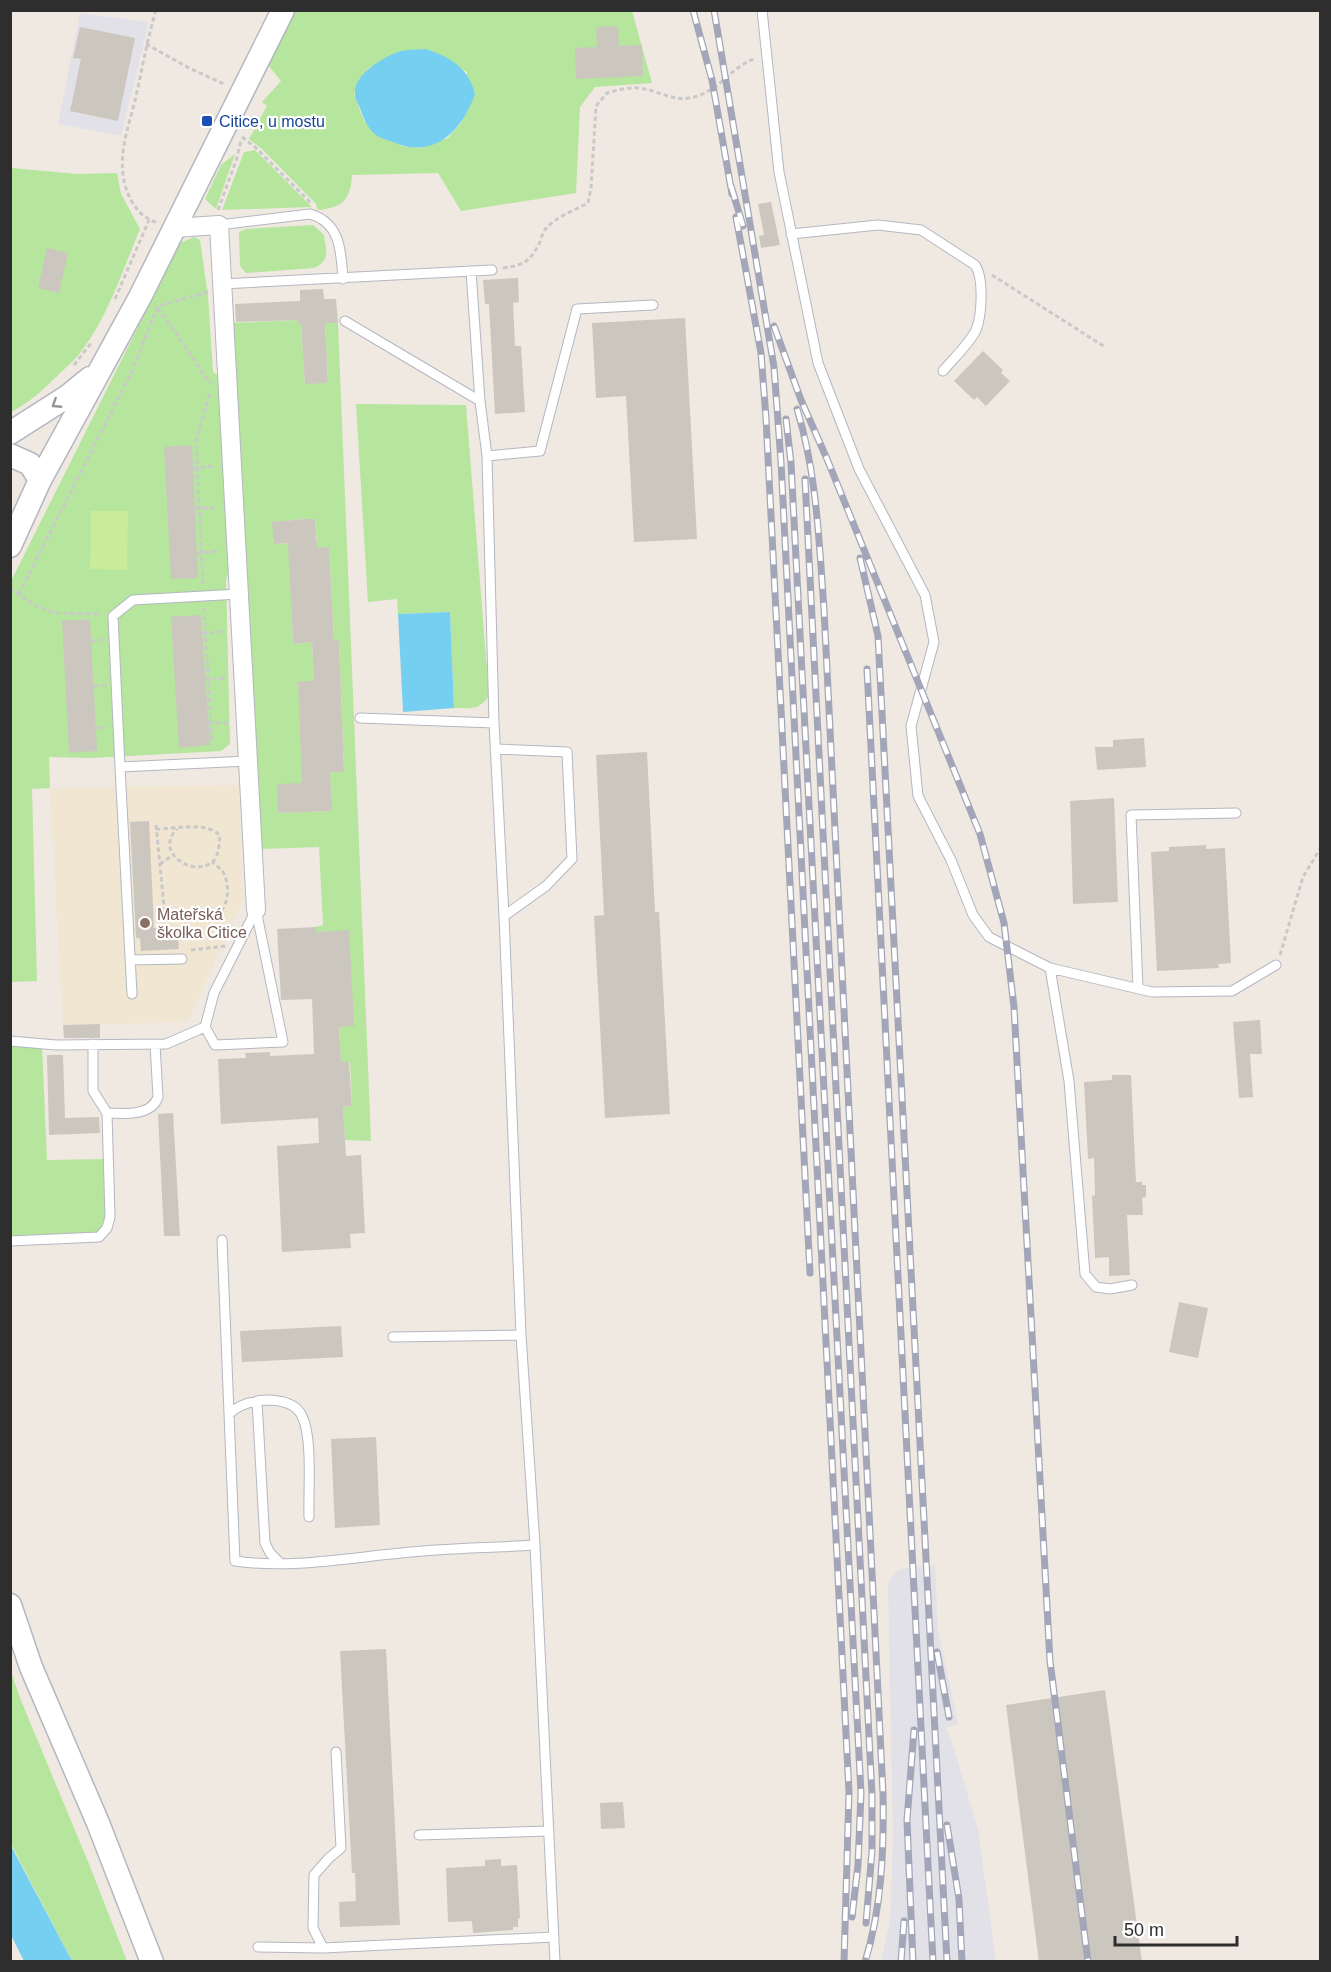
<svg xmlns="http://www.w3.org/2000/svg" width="1331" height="1972" font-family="Arial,sans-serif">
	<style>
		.industrial { fill: #e3e1e8 }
		.education { fill: #f0e6d1 }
		.green { fill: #b6e59e; fill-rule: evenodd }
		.pitch { fill: #c9ec9a }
		.water { fill: #75cff0 }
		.building { fill: #cbc7bf }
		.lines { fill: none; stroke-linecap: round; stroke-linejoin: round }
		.service-casing { stroke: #b4b7c1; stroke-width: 11 }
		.minor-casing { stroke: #b4b7c1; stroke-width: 20 }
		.tertiary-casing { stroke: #b4b7c1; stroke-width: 25 }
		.path { stroke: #c9c9c9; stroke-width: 3; stroke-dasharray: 4.5 3; stroke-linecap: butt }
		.service { stroke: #fff; stroke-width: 9 }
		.minor { stroke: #fff; stroke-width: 18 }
		.tertiary { stroke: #fff; stroke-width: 22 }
		.rail-casing { stroke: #a3a6b8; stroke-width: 7 }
		.rail { stroke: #fff; stroke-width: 4.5; stroke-dasharray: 14; stroke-linecap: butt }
		.oneway { stroke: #969696 }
		.transit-dot { fill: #1a4fb4; stroke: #fff; stroke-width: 2 }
		.education-dot { fill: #8d6e63; stroke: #fff; stroke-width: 2 }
		.labels { text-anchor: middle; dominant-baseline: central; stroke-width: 4.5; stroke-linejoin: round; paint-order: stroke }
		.transit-label { font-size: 16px; fill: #164399; stroke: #fff; text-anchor: start }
		.education-label { font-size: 16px; fill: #785e54; stroke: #fff; text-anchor: start }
	</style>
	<rect width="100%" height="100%" fill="#efe9e1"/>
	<!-- industrial -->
	<path class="industrial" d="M80 13 149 22 121 136 58 124Z
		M935 1565 938 1630 958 1724 946 1728 954 1748 978 1830 996 1961H881L890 1921 893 1839 888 1584 893 1575 900 1569Z"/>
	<!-- education -->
	<path class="education" d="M239 785 243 900 187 1022 63 1025 50 788Z"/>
	<!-- green -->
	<path class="green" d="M296 11H632L652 83 595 87 580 107 576 193 461 211 438 173 352 175C351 199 343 208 318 210L316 204 262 149 249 139 267 106 262 102 281 81 268 65ZM379 62 459 68 467 72 461 123 448 138 420 148 402 146 364 121 354 94 359 80 368 69Z
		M255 150 312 207 222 210 244 152Z
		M235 154 216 209 205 199 221 165Z
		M11 168 77 174 117 173 121 194 140 229C123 269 109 314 83 349 76 359 66 367 57 376 43 390 29 403 11 412Z
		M313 225 324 235C326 251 331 260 314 268L246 273 240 266 239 232 246 229Z
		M194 237 200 240 208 296 213 372 219 376 229 571 226 580 230 744 221 751 92 758 49 757 50 788 32 789 37 981 11 982 10 583 180 243Z
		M298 320V324H301L305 384 328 382 325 323H338L371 1141 345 1140 343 1107 352 1106 350 1062H341L339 1027 316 932V927L323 925 319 847 260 849 233 323ZM305 519H315L317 541 313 548H329L334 641H339L344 772H330L331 811 279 813 308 783 298 681H314L312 642 293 644 289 543 274 544 273 522Z
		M356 404 466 405 489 696C478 711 471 708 454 708L450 612 398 614 397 599 368 602Z
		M10 1044 42 1046 47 1160 105 1159C105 1182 113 1216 96 1234L11 1238Z
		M10 1669 20 1698 89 1864 127 1961H72L11 1844Z"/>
	<!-- pitch -->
	<path class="pitch" d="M91 511H128L127 570 90 569Z"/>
	<!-- water -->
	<path class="water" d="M426 49C450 57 469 68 475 94 462 131 434 160 393 142 388 140 380 138 376 135 367 128 363 117 360 108 358 104 355 99 355 95 353 74 383 58 398 52 407 49 417 50 426 49Z
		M450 612 454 708 403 712 398 614Z
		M10 1844 72 1961H24L11 1935Z"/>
	<!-- building -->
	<path class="building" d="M618 26 619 46 642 45 643 76 576 79 575 48 597 47 596 27Z
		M80 27 135 38 118 121 70 111 81 59 73 58Z
		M771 202 780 245 761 248 759 236 764 235 758 204Z
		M47 248 68 253 59 293 38 288Z
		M518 278 519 302 513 303 515 346H521L525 412 495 414 489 304H485L483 280Z
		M323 289 324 299H336L338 323H325L328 383 305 384 301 324 298 325V320L236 322 235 304 300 301V290Z
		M685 318 697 539 634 542 626 396 596 398 592 323Z
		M983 351 1003 370 1001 373 1010 381 986 406 977 397 974 400 954 381Z
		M192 445 198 578 171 579 164 447Z
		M305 519H315L317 548 329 547 334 641 339 640 344 772H330L332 811 278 813 277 784 302 783 298 681H314L312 642 293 644 288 543 274 544 272 522Z
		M201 615 210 745 179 748 171 617Z
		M90 619 97 751 69 753 62 621Z
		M1144 738 1146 767 1097 770 1095 747H1113V740Z
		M647 752 655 912H659L670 1114 605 1118 594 916 604 915 596 755Z
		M1114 798 1118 902 1073 904 1070 801Z
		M149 821 154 928 175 927V933H178L179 949 141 951 140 938H136L130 822Z
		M1206 845V849L1225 848 1231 963 1218 964 1219 968 1157 971 1151 852 1169 851V847Z
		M316 927V932L349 930 354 1026 339 1027 341 1062H349L352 1106 343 1107 346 1156 361 1155 365 1233 350 1234 351 1248 282 1252 277 1146 319 1143 318 1118 221 1124 218 1059 246 1058 245 1053 270 1052V1056L314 1054 312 999 281 1000 277 929Z
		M1260 1020 1262 1054H1250L1253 1097 1239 1098 1233 1022Z
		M100 1024V1038H64L63 1025Z
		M47 1055H63L65 1118 99 1117 100 1133 49 1135Z
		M1112 1075H1131L1136 1182H1142V1185H1146V1197L1142 1198 1143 1215H1127L1130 1275 1109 1276V1257L1095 1258 1092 1196 1095 1195 1094 1158 1088 1159 1084 1082 1112 1080Z
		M173 1113 180 1236H164L158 1114Z
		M1179 1302 1208 1308 1198 1358 1169 1352Z
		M341 1326 343 1357 242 1362 240 1331Z
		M376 1437 380 1525 335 1528 331 1439Z
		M386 1649 400 1925 340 1927 339 1902 356 1901 355 1873H352L340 1651Z
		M1105 1690 1142 1962H1039L1006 1705Z
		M623 1802 625 1828 601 1829 600 1803Z
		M501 1859V1866L517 1865 520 1918 518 1919V1927H513V1930L473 1933 472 1921 448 1922 446 1868 485 1866V1860Z"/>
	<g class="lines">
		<defs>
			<path id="service" d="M762 10 779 172 818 363 859 469 925 595 934 642 911 726 918 796 951 860 973 915 989 937 1050 968 1152 992 1232 991 1276 965
				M219 225 310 214C341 223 341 252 343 279
				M791 234 878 225 921 230 975 265C984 278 982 315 976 330 970 343 953 359 943 371
				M471 271 480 401
				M222 284 492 270
				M345 321 480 401 487 456 540 451 577 309 653 305
				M487 456 494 723 504 916 521 1335 535 1545 555 1962
				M239 594 133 600 113 616 120 767 248 761
				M360 718 494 723
				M495 749 567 752 572 859 546 886 504 916
				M120 767 132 994
				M256 910 283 1042 215 1045 205 1027 214 993Z
				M130 960 182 959
				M1050 968 1069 1081 1085 1274 1096 1287 1110 1289 1132 1285
				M1138 988 1131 815 1236 813
				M10 1041 56 1045 166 1044 205 1027
				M107 1113C124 1114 152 1116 158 1097L155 1044
				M222 1240 235 1561C287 1569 348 1558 401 1553 445 1548 490 1548 535 1545
				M10 1241 99 1237 107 1228 110 1217 107 1113 93 1091V1044
				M393 1337 521 1335
				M257 1401 265 1543 270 1553 280 1563
				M229 1414C239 1404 252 1401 266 1400 279 1400 296 1403 302 1416 313 1438 308 1492 309 1517
				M419 1835 549 1831
				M258 1947 323 1948 554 1937
				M323 1948 313 1928 314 1875 329 1858 341 1848 336 1752"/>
			<path id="minor" d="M174 228 219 225 256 910"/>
			<path id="tertiary" d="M10 433 68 396 90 378
				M10 455 30 464 40 480
				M10 546 40 480 140 297 283 10
				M10 1605 31 1667 98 1823 152 1962"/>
		</defs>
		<!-- service casing -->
		<use href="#service" class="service-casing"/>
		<!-- minor casing -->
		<use href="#minor" class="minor-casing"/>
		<!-- tertiary casing -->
		<use href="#tertiary" class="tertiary-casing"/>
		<!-- path -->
		<path class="path" d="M156 10C148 37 143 64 137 92 129 128 112 164 131 200 138 212 145 219 158 223
			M146 44 189 68 224 84
			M242 137 255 147 311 203
			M218 210 237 158 241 140
			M503 268C523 265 529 263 539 244 541 240 542 234 544 231 553 218 575 210 588 203L591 188 596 106 607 93C617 90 629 87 639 88 657 90 672 101 689 98 718 94 730 67 756 58
			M992 275 1105 347
			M115 299 149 220
			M157 309C178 332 192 360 211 384
			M74 365 92 342
			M193 468 215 466
			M195 509 217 507
			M197 553 220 551
			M203 584 196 441 210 392
			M10 588 34 605 55 613 101 614
			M19 594 131 373 158 306 208 292
			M204 608 212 743
			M202 634 224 631
			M91 641 103 640
			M205 680 226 678
			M94 686 106 685
			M208 723H229
			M96 728 105 727
			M156 825 165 916C179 917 198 921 212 917 229 912 231 886 223 872 220 868 216 865 212 862
			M156 829C174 829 209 821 220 836 219 845 219 858 211 863 191 877 154 851 177 829
			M160 864 173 855
			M191 950 226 946
			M1280 955 1303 877 1320 849"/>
		<!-- service -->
		<use href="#service" class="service"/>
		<!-- minor -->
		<use href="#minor" class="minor"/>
		<!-- tertiary -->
		<use href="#tertiary" class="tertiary"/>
		<defs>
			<path id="rail" d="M693 10 712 80 732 194
				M714 10 774 367 781 462 849 1792 844 1962
				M731 186 743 226
				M736 217 761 353 766 418 810 1273
				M774 326 801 400 827 459 980 834 1004 923 1014 1007 1050 1661 1088 1962
				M797 409C817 474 819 542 824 609L883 1793C884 1849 882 1907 865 1962
				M786 419 791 463 861 1793 858 1865 852 1917
				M805 479 872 1795V1851L866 1923
				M860 558 878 636 947 1962
				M867 669 933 1962
				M937 1652 949 1717
				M947 1825 959 1899 962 1962
				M901 1962 904 1921
				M913 1962 907 1820 914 1730"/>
		</defs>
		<!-- rail casing -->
		<use href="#rail" class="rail-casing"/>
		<!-- rail -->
		<use href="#rail" class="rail"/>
	</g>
	<!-- one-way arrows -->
	<defs><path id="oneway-chevron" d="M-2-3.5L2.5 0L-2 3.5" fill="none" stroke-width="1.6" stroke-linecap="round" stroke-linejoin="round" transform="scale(1.5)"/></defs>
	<use class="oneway" href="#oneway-chevron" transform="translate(56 404) rotate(147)"/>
	<!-- markers -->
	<rect class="transit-dot" x="201" y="115" width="12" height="12" rx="3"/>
	<circle class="education-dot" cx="145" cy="923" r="6"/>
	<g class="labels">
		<!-- transit labels -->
		<g class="transit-label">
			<text x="219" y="121">Citice, u mostu</text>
		</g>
		<!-- education labels -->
		<g class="education-label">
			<text x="157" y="914">Mateřská<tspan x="157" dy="18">školka Citice</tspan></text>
		</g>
	</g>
	<!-- border -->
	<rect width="1331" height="1972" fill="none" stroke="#2e2e2e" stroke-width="24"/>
	<!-- scale -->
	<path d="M1115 1936v9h122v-9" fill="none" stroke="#2e2e2e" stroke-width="3"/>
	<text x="1124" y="1936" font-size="18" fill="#2e2e2e" stroke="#ffffff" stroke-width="4.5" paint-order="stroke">50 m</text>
</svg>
